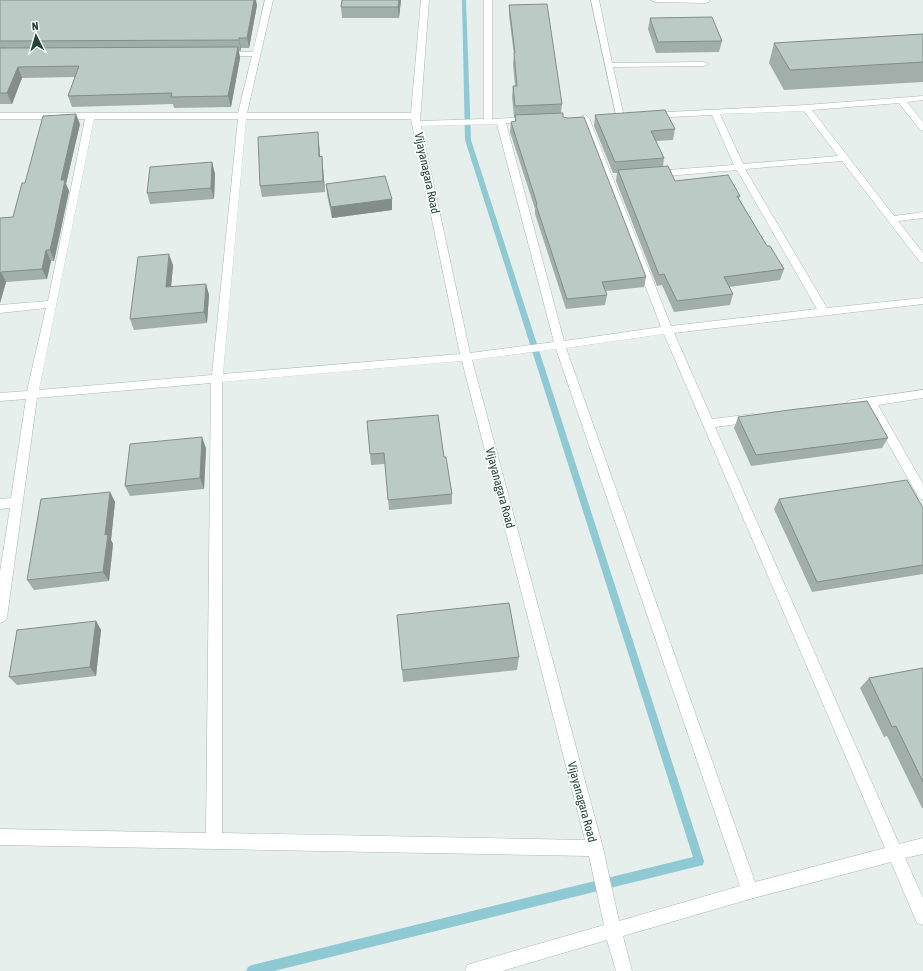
<svg xmlns="http://www.w3.org/2000/svg" width="923" height="971" font-family="'Asap Condensed',sans-serif">
	<style>
		.lines { fill: none; stroke-linecap: round; stroke-linejoin: round }
		.stream { fill: #8ec9d4; fill-rule: evenodd }
		.minor-casing { stroke: #a8b8b2; stroke-width: 1 }
		.minor { fill: #fff; fill-rule: evenodd }
		.wall { fill: #a1aea9 }
		.shaded-wall { fill: #838d89 }
		.building { fill: #bbcac4; stroke: #838d89 }
		.labels { text-anchor: middle; dominant-baseline: central; stroke-width: 4; stroke-linejoin: round; paint-order: stroke }
		.street-label { font-size: 12px; fill: #24423a; stroke: #f7fbf9 }
	</style>
	<rect width="100%" height="100%" fill="#e6efeb"/>
	<g class="lines">
		<!-- stream -->
		<path class="stream" d="M462 0H466L471 140 704 861 703 865 699 866 274 971H246L248 967 252 965 693 857 465 140Z"/>
		<defs>
			<path id="minor" d="M265 0H273L247 113H411L421 0H429L420 121 484 119V0H492V119L531 117 535 120 531 123H506L564 341 661 327 581 118 582 116 585 115 589 118 671 326 817 309 737 170 655 177 650 174 655 171 734 165 712 115 651 118 647 115 648 113 806 105 923 96V100L907 102 923 122V131L920 130 899 103 812 110 894 216 923 212V218L898 221 923 253V263L920 262 842 161 745 169 827 308 923 298V304L674 333 712 419 753 414 757 415 759 418 757 421 753 422 715 427 899 844 923 838V854L905 858 923 898V925L917 923 891 862 750 899 623 936 632 971H616L607 940 502 971H465L467 965 473 963 604 925 589 856 0 845V829L206 833 211 383 37 398 7 617 5 621 0 623V572L10 508 0 509V499L11 498 26 399 0 401V393L27 391 46 308 0 313V305L48 301 85 119H0V113H238L252 56H224L220 54 224 52H253ZM804 111 838 156 743 164 720 114ZM94 119H238L212 375 39 390ZM246 119H411L460 354 223 374ZM497 124 554 342 470 353 421 126ZM664 334 885 848 755 882 566 348ZM556 349 740 886 619 921 603 848 472 360ZM462 361 585 840 222 833V382Z
				M591 0H599L612 63 704 62 708 64 704 66 613 67 624 117 623 119H617Z
				M651 0H709L710 1 706 3 655 2Z
				M923 390V398L878 405 923 484V500L919 498 867 406 852 408 848 407 846 404 848 401 852 400Z"/>
		</defs>
		<!-- minor casing -->
		<use href="#minor" class="minor-casing"/>
		<!-- minor -->
		<use href="#minor" class="minor"/>
	</g>
	<!-- wall -->
	<path class="wall" d="M0 0 257 5 249 48H241V51H239L240 58 231 107 174 108 173 104 72 107 68 96 75 77 22 78 12 104H0Z
		M342 0H401L399 18H342L341 7Z
		M509 5 562 104 561 113 563 117 646 277 644 287 606 291 607 295 605 305 566 309 535 214V209L510 132 511 122H515V117H514L512 97 513 86H515L513 64 514 55 509 15Z
		M650 18 722 41 719 52 656 53 648 29Z
		M923 34V82L784 90 769 63 774 43Z
		M595 115 675 129 673 140 656 141 664 158 663 167 675 181 740 196 739 199 767 246 784 269 780 280 729 287 733 294 730 305 674 312 662 285 657 286 616 181 617 173H613L594 126Z
		M80 124 66 184 69 191 58 244 54 261H51L47 279 6 282 0 303V218L13 217Z
		M319 143 320 157 322 156 325 192 262 197 260 186Z
		M212 162 215 174 214 199 150 204 147 193Z
		M326 184 392 199V210L332 218 327 195Z
		M173 265 171 287 206 284 209 295 207 323 134 330 130 319Z
		M738 417 888 438 882 448 751 466 734 428Z
		M367 421 444 457 452 494V504L389 510 385 464 371 465Z
		M206 448 204 489 130 496 125 486Z
		M110 492 115 502 111 540 113 544 109 581 34 590 27 580Z
		M779 499 923 508V574L812 592 774 509Z
		M96 621 101 630 96 676 17 685 9 677Z
		M519 657 517 670 403 682 402 670Z
		M923 668V808H922L887 736 884 737 860 688 869 678Z"/>
	<!-- shaded-wall -->
	<path class="shaded-wall" d="M254 0H256L257 5 249 48 247 38Z
		M399 0H401L399 18 398 7Z
		M239 38 241 48V51L239 40Z
		M238 47 240 58 231 107 228 96Z
		M18 67 22 78 12 104 7 93Z
		M76 114 80 124 66 184 69 191 54 261 50 250 61 180Z
		M318 132 319 143 321 168 319 157Z
		M322 156 325 192 323 181Z
		M212 162 215 174 214 199 211 188Z
		M392 199V210L332 218 331 207Z
		M46 250 51 261 47 279 42 269Z
		M169 254 173 265 170 298 166 287Z
		M1 272 6 282 0 303V273Z
		M206 284 209 295 207 323 204 312Z
		M202 437 206 448 204 489 200 478Z
		M110 492 115 502 111 540 113 544 109 581 103 572 105 535Z
		M96 621 101 630 96 676 90 667Z"/>
	<!-- building -->
	<path class="building" d="M0 0H254L247 38H239V40L0 41Z
		M342 0H399L398 7H341Z
		M547 4 562 104 515 106 513 86H517L514 53H515L509 5Z
		M712 17 722 41 658 42 650 18Z
		M923 34V62L790 70 774 43Z
		M238 47 228 96 171 97 172 93 68 96 79 66 18 67 7 93H0V48Z
		M665 110 675 129 651 131 664 158 615 162 595 115Z
		M563 113V117L568 118 584 117 646 277 602 282 607 295 567 299 536 205 537 204 511 122 516 121 515 115Z
		M76 114 61 180H65L54 233 50 250H46L42 269 1 272 0 273V218L13 217 22 183H25L43 116Z
		M318 132 319 157 322 156 323 181 260 186 258 137Z
		M212 162 211 188 147 193 150 167Z
		M668 166 675 181 728 175 740 196H737L767 246H770L784 269 724 277 733 294 677 301 664 274 659 275 618 170Z
		M385 176 392 199 331 207 326 184Z
		M169 254 166 287 206 284 204 312 130 319 138 257Z
		M867 401 888 438 756 455 738 417 797 409Z
		M438 415 444 457H446L452 494 388 500 384 453 370 454 367 421Z
		M202 437 200 478 125 486 130 444Z
		M907 480 923 508V565L817 582 779 499Z
		M110 492 105 535 108 534 103 572 27 580 41 499Z
		M509 603 519 657 402 670 397 615Z
		M96 621 90 667 9 677 17 630Z
		M923 668V782L896 726 892 727 869 678Z"/>
	<g class="labels">
		<!-- street labels -->
		<g class="street-label">
			<text transform="translate(427 173) rotate(78)">Vijayanagara Road</text>
			<text transform="translate(500 488) rotate(75)">Vijayanagara Road</text>
			<text transform="translate(582 802) rotate(75)">Vijayanagara Road</text>
		</g>
	</g>
	<!-- north arrow -->
	<g transform="translate(36 36) rotate(355)" stroke="#f7fbf9" stroke-width="3" paint-order="stroke">
	<path d="M0-3L7 15L0 10L-7 15Z" fill="#24423a"/>
	<text y="-6" font-size="11" font-weight="bold" text-anchor="middle" fill="#24423a">N</text>
	</g>
</svg>
